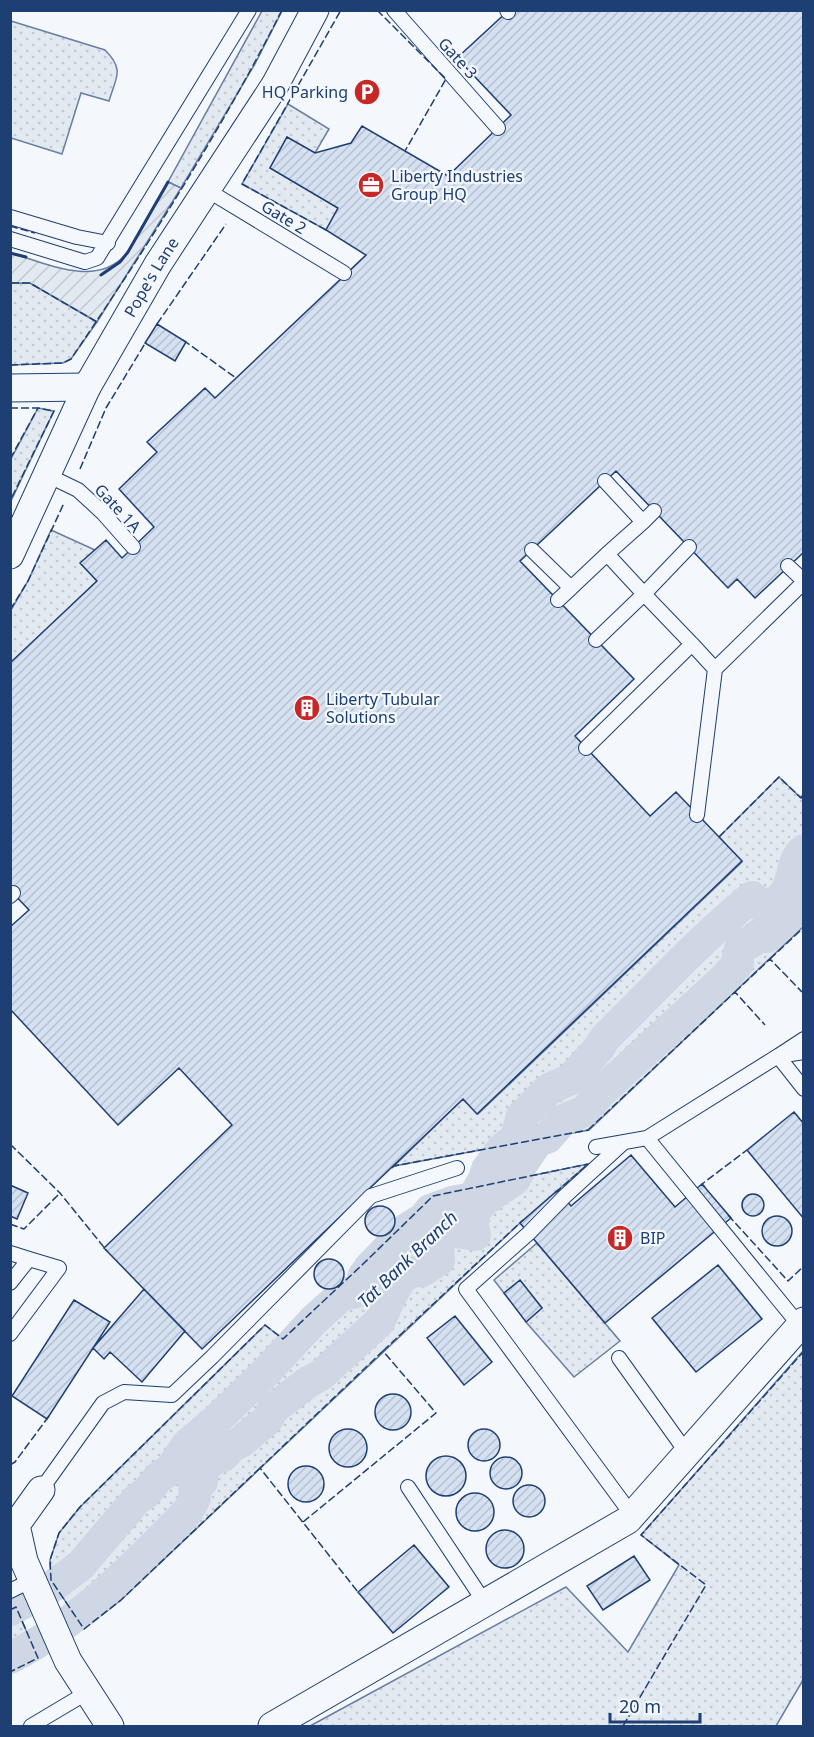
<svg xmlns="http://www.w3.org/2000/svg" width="814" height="1737" font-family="'Noto Sans',sans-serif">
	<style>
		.grass { fill: url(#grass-dots); stroke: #687fa3; stroke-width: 1.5 }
		.garden { fill: url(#garden-furrows); stroke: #687fa3; stroke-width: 1.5 }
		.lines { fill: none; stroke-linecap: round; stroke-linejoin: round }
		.canal { stroke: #cfd7e4; stroke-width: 32 }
		.building { fill: url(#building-hatch); stroke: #1d3f73; stroke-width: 1.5 }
		.service-casing { stroke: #1d3f73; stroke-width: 16 }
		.minor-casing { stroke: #1d3f73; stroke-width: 29 }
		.service { stroke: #f4f7fb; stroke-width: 14 }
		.minor { stroke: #f4f7fb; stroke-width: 27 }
		.fence { stroke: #1d3f73; stroke-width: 1.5; stroke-dasharray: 8 3; stroke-linecap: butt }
		.wall { stroke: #1d3f73; stroke-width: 3 }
		.labels { text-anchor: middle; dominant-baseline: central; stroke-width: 4.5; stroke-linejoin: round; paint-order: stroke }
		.street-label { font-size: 16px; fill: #1d3f73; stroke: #f4f7fb }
		.poi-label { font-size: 16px; fill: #1d3f73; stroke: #f4f7fb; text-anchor: start }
		.water-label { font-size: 18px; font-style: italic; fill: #1d3f73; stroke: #f4f7fb }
	</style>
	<defs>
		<pattern id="grass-dots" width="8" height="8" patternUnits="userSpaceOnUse" patternTransform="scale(1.5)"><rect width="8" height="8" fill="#e3e9f0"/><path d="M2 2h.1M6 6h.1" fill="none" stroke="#c2c9d1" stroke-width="1.8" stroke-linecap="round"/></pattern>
		<pattern id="garden-furrows" width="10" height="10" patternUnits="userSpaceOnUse" patternTransform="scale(1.5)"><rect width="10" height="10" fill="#e3e9f0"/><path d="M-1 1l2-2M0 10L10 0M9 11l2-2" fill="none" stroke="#c2c9d1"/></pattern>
		<pattern id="building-hatch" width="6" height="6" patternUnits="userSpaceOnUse" patternTransform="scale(1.5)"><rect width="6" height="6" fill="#d5e0f0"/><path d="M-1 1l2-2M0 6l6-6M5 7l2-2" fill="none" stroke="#b6c1d1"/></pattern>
	</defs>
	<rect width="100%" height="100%" fill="#f4f7fb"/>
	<!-- grass -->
	<path class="grass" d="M262 11H282L255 64 181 188 168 182Z
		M11 21 105 50C125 70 116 77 109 101L81 93 62 154 11 138Z
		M288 104 329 129 315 153 287 137 270 168 338 208 326 230 242 184Z
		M11 283H30L97 322 71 359 63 363 11 365Z
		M38 408 54 411 11 501V459Z
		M51 530 95 550 81 563 97 581 11 663V610L28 581Z
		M779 777 800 797 803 795V927L589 1130 394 1166 463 1099 478 1114 742 862 719 837Z
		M588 1164 520 1223 121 1600 84 1629 51 1580 50 1560 59 1533 80 1507 265 1325 283 1339 362 1265 433 1196Z
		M537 1243 620 1341 574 1377 526 1322 542 1308 520 1281 504 1293 494 1280Z
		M803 1351V1680L776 1726H310L566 1587 628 1652 679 1565 641 1535Z
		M16 1607 38 1658 11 1672V1610Z"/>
	<!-- garden -->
	<path class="garden" d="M168 182 181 188 97 322 30 283H11V253C48 264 98 289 128 252Z"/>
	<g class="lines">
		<!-- canal -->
		<path class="canal" d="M10 1610 46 1591 80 1566 136 1500 147 1492 158 1478 171 1469 187 1445 214 1422 263 1375 314 1320 344 1293H355L364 1287 363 1277 370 1267 408 1228 424 1218 430 1210 452 1202 473 1198 484 1179 487 1169 502 1149 516 1138 522 1116 549 1089 571 1079 599 1048 605 1038C653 991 699 940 752 897L763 907C800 898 786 863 804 850
			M10 1658C79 1623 135 1566 188 1511L195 1498 194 1484 202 1481 203 1468 212 1461 223 1456 232 1446 241 1442 255 1430 267 1420 273 1409 308 1382 321 1375 379 1322 391 1296 401 1279 410 1272 422 1271 439 1260 437 1232 442 1234 449 1231 475 1235 473 1224 475 1212 482 1202 515 1179 522 1164 537 1142 547 1138 563 1120 585 1111 599 1094 725 978 738 963V955L742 944 750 943 757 936 767 937 804 903"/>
	</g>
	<!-- building -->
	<path class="building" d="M509 10H804V552L755 598 737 579 728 588 616 471 520 561 634 679 575 736 650 816 676 792 742 861 477 1114 463 1099 202 1349 104 1248 232 1125 179 1068 118 1125 10 1009V927L29 910 10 890V663L97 581 80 563 106 540 122 558 154 527 119 489 157 452 147 442 205 388 215 398 366 255 326 230 338 208 270 168 287 137 315 153 351 143 362 126 448 176 511 115 457 58Z
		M157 324 186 342 175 361 145 343Z
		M794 1112 804 1124V1219L747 1150Z
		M631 1155 675 1207 702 1184 731 1218 605 1323 520 1223 558 1190 571 1206Z
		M10 1185 28 1193 17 1219 10 1216Z
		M742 1205a11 11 0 1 1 22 0a11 11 0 1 1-22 0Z
		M365 1221a15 15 0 1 1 30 0a15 15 0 1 1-30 0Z
		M762 1231a15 15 0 1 1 30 0a15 15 0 1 1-30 0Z
		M314 1274a15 15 0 1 1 30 0a15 15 0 1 1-30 0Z
		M718 1265 762 1319 696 1372 652 1318Z
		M520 1280 542 1308 526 1322 504 1293Z
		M144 1289 185 1331 142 1382 110 1352 104 1359 93 1348Z
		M74 1300 110 1322 47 1419 12 1396Z
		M455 1316 492 1362 464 1385 427 1338Z
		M375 1412a18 18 0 1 1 36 0a18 18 0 1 1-36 0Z
		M329 1448a19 19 0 1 1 38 0a19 19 0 1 1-38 0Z
		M468 1445a16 16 0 1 1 32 0a16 16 0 1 1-32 0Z
		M426 1476a20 20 0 1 1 40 0a20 20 0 1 1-40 0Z
		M490 1473a16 16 0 1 1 32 0a16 16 0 1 1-32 0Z
		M288 1484a18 18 0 1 1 36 0a18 18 0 1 1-36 0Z
		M513 1501a16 16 0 1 1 32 0a16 16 0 1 1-32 0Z
		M456 1512a19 19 0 1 1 38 0a19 19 0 1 1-38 0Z
		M486 1549a19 19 0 1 1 38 0a19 19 0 1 1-38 0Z
		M414 1545 449 1587 393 1633 358 1592Z
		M634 1556 650 1580 603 1610 587 1586Z"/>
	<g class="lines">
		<defs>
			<path id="service" d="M394 10 498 128
				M507 10 508 12
				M207 190 344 273
				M10 217 77 237 108 243
				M10 239 85 262 97 258 249 10
				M47 475 78 490 103 513 133 547
				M605 481 643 522 607 554 644 594 689 547
				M643 522 654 511
				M532 550 571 588 607 554
				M788 566 804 581
				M558 600 571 588
				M596 640 644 594 692 644
				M586 748 692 644 715 669
				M697 815 715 669 804 582
				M10 896 13 893
				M804 1039 778 1056 804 1089
				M624 1142 564 1197 529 1233 466 1289 632 1515
				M596 1147 647 1138
				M10 1253 29 1259
				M10 1283 29 1259 59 1268 10 1334
				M800 1326 647 1138 778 1056 804 1052
				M619 1358 687 1453
				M408 1487 485 1603
				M41 1490 103 1403 124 1392 172 1395 212 1357 371 1196 457 1168
				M10 1591 32 1580
				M31 1726 88 1692"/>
			<g id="minor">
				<path d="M10 388 87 387"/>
				<path id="s1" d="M10 555 87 387 158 264 275 85 315 10"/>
				<path d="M41 1490 16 1525 24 1561 68 1661 110 1726"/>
				<path d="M272 1726 628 1520 804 1321"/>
			</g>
		</defs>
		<!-- service casing -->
		<use href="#service" class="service-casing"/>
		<!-- minor casing -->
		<use href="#minor" class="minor-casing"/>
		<!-- service -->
		<use href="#service" class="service"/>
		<!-- minor -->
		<use href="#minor" class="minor"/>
		<!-- fence -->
		<path class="fence" d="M377 10 446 79 405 151
			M10 226 35 233
			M326 230 242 184 341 10
			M11 283H30L97 322
			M157 324 226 224
			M183 340 236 378
			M10 365 63 363 71 359C147 247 221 131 282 10
			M10 408H38L54 411 10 501
			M10 459 38 408
			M80 469 106 408 146 342
			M10 610 28 581 64 503
			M719 837 779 777 801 798 804 795
			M770 959 801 930 804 933
			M735 992 770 959 802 992
			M588 1130 735 992 765 1025
			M10 1144 60 1193 107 1251
			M392 1168 394 1166 589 1130
			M705 1187 702 1184 747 1150
			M555 1193 587 1165
			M728 1215 788 1281 804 1266
			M10 1224 24 1229 60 1193
			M383 1351 523 1220
			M10 1465 15 1462 49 1416
			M260 1468 121 1600 84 1629 51 1580 50 1560 59 1533 80 1507 265 1325 283 1339 362 1265 433 1196 588 1164
			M303 1522 436 1413 383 1351 260 1468 358 1592
			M10 1610 16 1607 38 1658 10 1672
			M623 1726 706 1585 641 1535 804 1351"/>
		<!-- wall -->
		<path class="wall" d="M10 253 26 257
			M101 275 120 262 128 252 168 182"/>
	</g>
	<!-- icons -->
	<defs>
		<symbol id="parking-disc" viewBox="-11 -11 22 22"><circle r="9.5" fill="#c62828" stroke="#f4f7fb"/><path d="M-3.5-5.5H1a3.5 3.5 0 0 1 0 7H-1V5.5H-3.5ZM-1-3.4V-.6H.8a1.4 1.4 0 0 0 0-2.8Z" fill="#fff"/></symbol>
		<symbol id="office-disc" viewBox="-11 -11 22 22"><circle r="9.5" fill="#c62828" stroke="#f4f7fb"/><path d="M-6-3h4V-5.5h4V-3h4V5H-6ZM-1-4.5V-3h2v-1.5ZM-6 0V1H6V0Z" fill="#fff"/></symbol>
		<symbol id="building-disc" viewBox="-11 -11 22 22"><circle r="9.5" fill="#c62828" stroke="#f4f7fb"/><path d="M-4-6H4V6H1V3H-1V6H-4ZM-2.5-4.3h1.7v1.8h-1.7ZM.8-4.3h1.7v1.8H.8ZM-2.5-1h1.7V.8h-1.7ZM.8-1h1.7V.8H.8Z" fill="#fff"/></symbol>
	</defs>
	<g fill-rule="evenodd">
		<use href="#parking-disc" x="352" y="77" width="30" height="30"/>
		<use href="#office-disc" x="356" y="170" width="30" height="30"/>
		<use href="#building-disc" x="292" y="693" width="30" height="30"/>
		<use href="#building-disc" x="605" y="1223" width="30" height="30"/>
	</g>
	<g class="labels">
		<!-- street labels -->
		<g class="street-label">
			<text transform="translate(458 58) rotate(48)">Gate 3</text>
			<text transform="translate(284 217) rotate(31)">Gate 2</text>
			<text stroke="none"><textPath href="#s1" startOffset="312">Pope's Lane</textPath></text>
			<text transform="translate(118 508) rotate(47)">Gate 1A</text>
		</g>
		<!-- poi labels -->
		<g class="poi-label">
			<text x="348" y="92" text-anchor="end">HQ Parking</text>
			<text x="391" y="176">Liberty Industries<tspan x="391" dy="18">Group HQ</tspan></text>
			<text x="326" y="699">Liberty Tubular<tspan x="326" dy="18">Solutions</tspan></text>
			<text x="640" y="1238">BIP</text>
		</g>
		<!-- water labels -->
		<g class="water-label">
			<text transform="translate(407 1259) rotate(-44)">Tat Bank Branch</text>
		</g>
	</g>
	<!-- border -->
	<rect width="814" height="1737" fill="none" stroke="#1d3f73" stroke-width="24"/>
	<!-- scale -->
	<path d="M610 1713v9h90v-9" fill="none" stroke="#1d3f73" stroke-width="3"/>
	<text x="619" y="1713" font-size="18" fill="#1d3f73" stroke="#f4f7fb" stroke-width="4.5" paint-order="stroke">20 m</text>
</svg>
